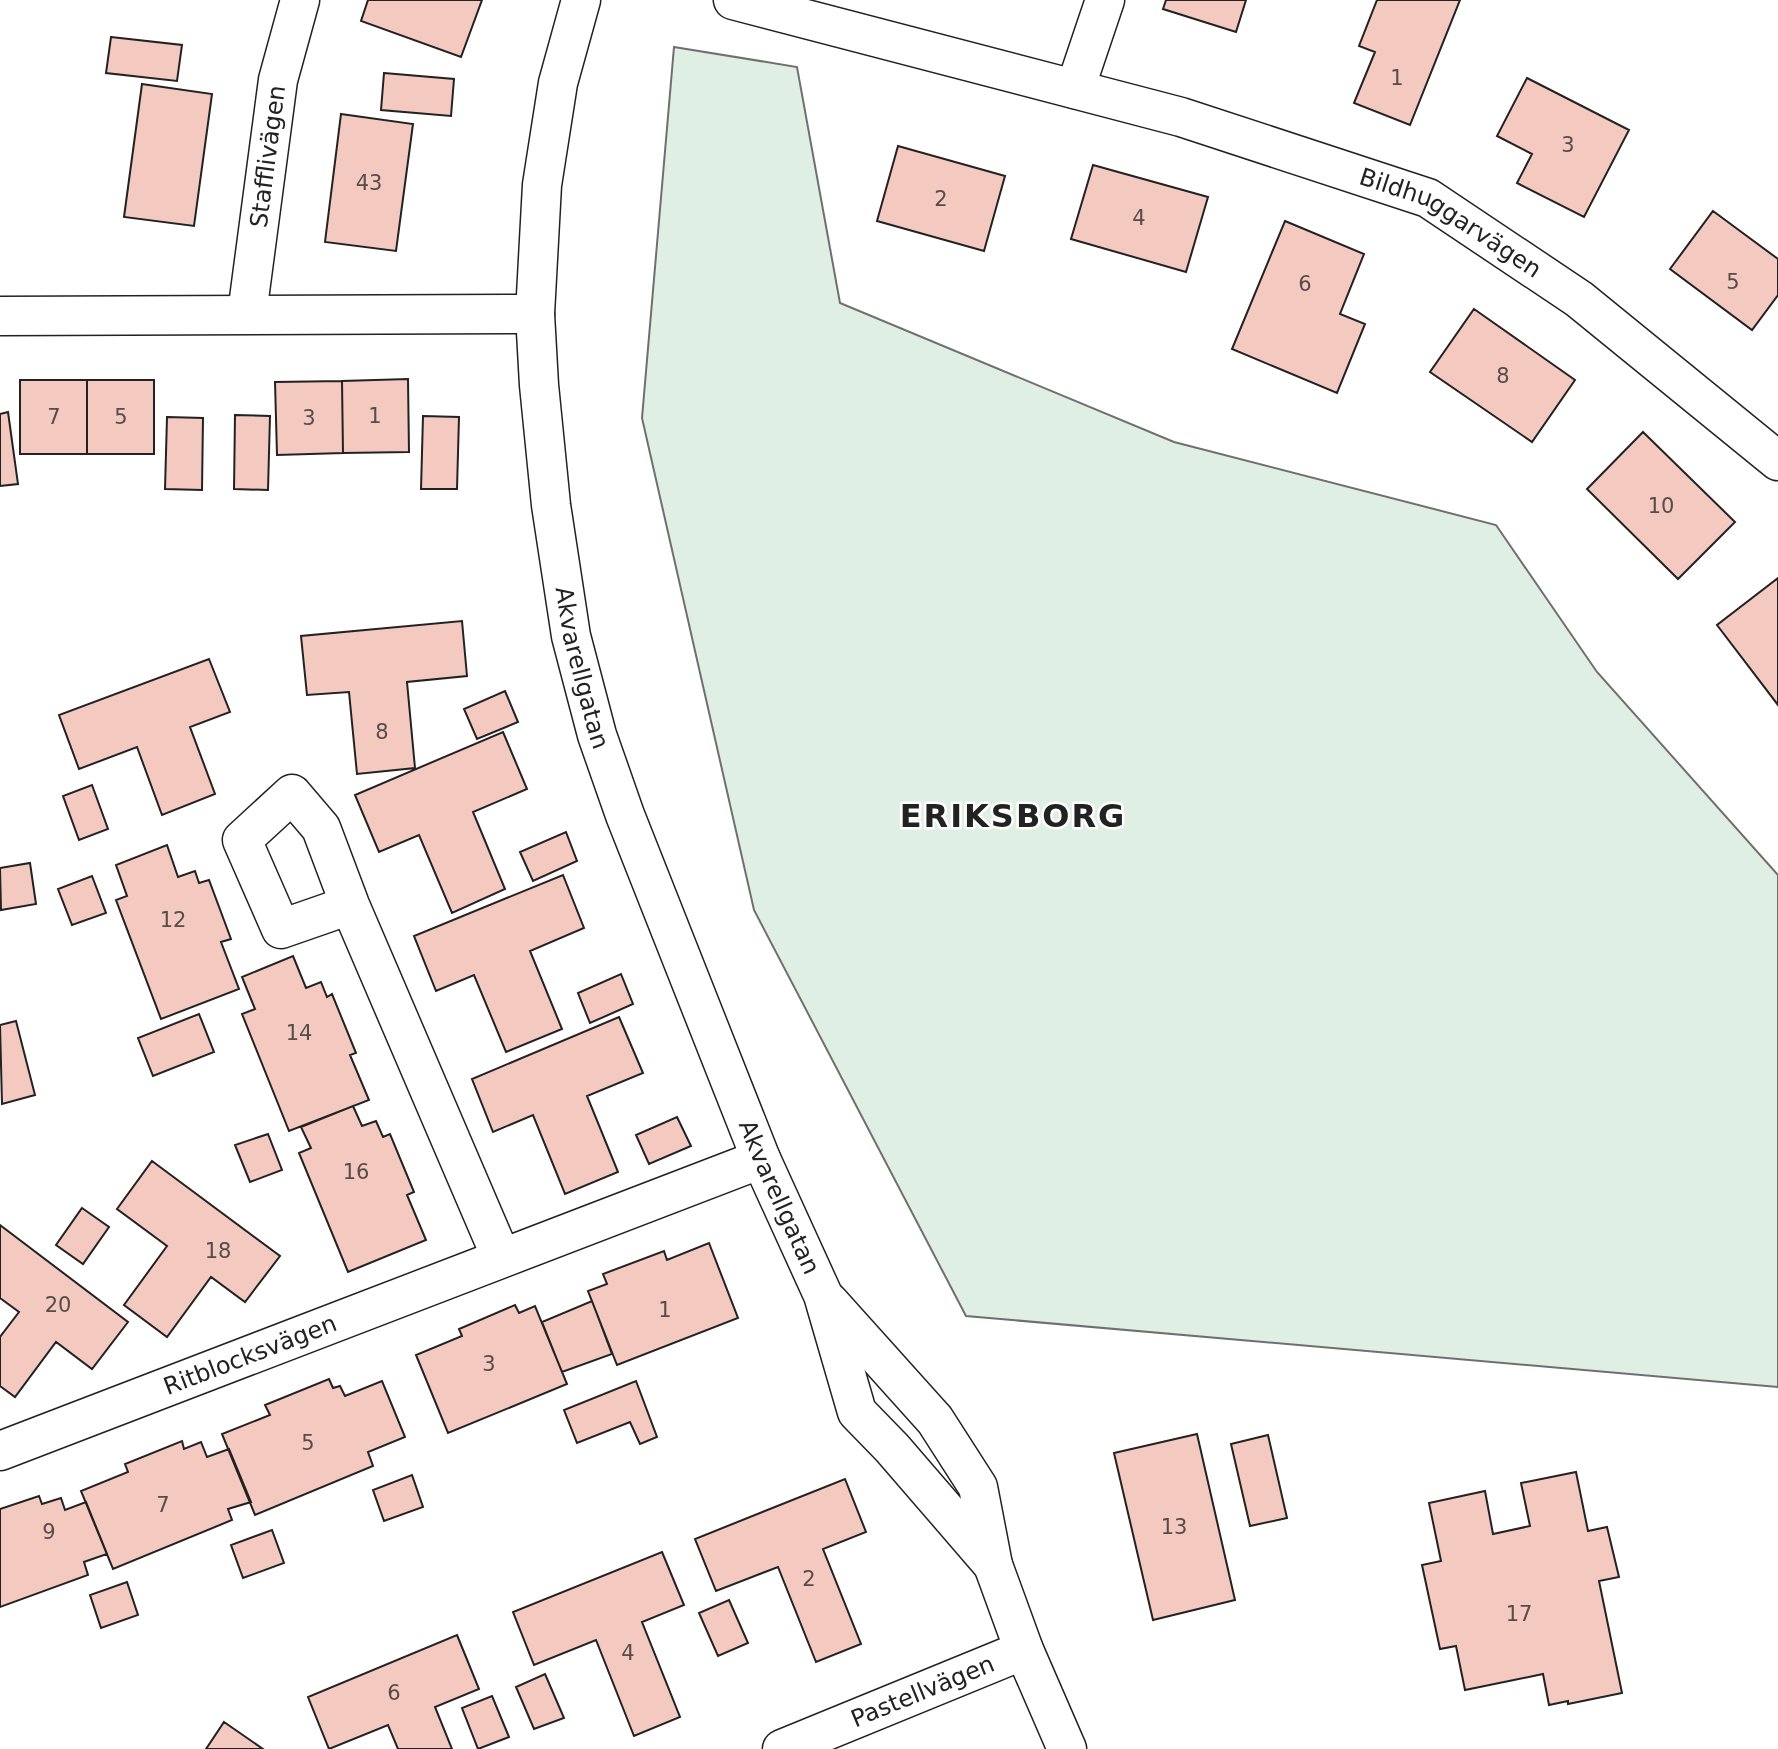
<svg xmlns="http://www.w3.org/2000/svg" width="1778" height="1749" font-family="'DejaVu Sans',sans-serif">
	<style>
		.green { fill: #e0efe3; stroke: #6f6f6f; stroke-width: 2 }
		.building { fill: #f3c9c0; stroke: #222; stroke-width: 2 }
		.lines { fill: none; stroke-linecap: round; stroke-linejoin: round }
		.street-casing { stroke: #222; stroke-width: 41 }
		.street { stroke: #fff; stroke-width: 38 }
		.labels { text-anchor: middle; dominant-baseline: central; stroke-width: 5; stroke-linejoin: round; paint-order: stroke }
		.number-label { font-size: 21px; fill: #564c4a }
		.street-label { font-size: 24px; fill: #222; stroke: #fff }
		.district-label { font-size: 32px; font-weight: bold; letter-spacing: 2px; fill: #222; stroke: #fff }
	</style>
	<rect width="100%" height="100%" fill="#fff"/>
	<!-- green -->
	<path class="green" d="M674 47 797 67 840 303 1174 442 1496 525 1597 672 1778 875V1387L966 1316 754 910 642 418Z"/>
	<!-- building -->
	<path class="building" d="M368 0H482L461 57 361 21Z
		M1166 0H1246L1236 32 1163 9Z
		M1377 0H1460L1410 125 1354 103 1375 52 1359 46Z
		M111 37 182 45 177 81 106 73Z
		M384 73 454 79 451 116 381 110Z
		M1527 78 1629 130 1584 217 1517 183 1532 154 1497 136Z
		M142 84 212 94 194 226 124 217Z
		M341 114 413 124 396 251 325 242Z
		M898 146 1005 176 984 251 877 221Z
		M1093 165 1208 197 1186 272 1071 239Z
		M1713 211 1778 259V295L1752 330 1670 269Z
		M1285 221 1364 254 1340 314 1365 324 1337 393 1232 349Z
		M1474 309 1575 380 1532 442 1430 372Z
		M408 379 409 452 343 453 342 381Z
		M20 380H87V454H20Z
		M87 380H154V454H87Z
		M342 381 343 453 277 455 275 382Z
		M8 412 18 484 0 486V414Z
		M235 415 270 416 268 490 234 489Z
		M423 416 459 417 457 489H421Z
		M167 417 203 418 202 490 165 489Z
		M1643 432 1735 522 1678 579 1587 489Z
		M1778 578V705L1717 625Z
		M462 621 467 676 407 682 415 768 357 774 349 692 307 695 301 636Z
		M209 659 230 712 190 727 215 794 162 815 137 747 79 769 59 715Z
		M505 691 518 722 477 739 464 709Z
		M503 732 527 789 473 812 505 889 452 913 419 835 379 852 355 795Z
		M92 785 108 829 79 840 63 796Z
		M566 832 577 861 533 881 520 852Z
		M167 845 178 877 195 871 199 883 209 880 231 939 221 942 239 989 161 1019 116 900 127 896 116 865Z
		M30 863 36 904 1 910 0 868Z
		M563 875 584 928 530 951 562 1029 506 1052 474 975 436 991 414 936Z
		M92 876 106 913 72 925 58 889Z
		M293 956 306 988 321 982 327 997 332 994 356 1053 350 1055 369 1100 289 1131 242 1014 255 1009 242 977Z
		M621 974 633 1004 590 1023 578 993Z
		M199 1014 214 1052 153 1076 138 1038Z
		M619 1017 643 1073 587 1096 618 1172 565 1194 533 1115 493 1132 472 1079Z
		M16 1021 35 1095 2 1104 0 1025Z
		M353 1106 362 1126 376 1121 383 1137 390 1134 414 1192 407 1195 426 1240 348 1272 299 1153 311 1148 301 1127Z
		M677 1117 691 1146 649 1164 636 1135Z
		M268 1134 282 1170 250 1182 235 1145Z
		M152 1161 280 1256 245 1302 211 1277 167 1337 124 1305 167 1246 117 1209Z
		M82 1208 109 1227 83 1264 56 1245Z
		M0 1225 128 1322 92 1369 56 1342 15 1397 0 1386V1337L19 1312 0 1298Z
		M709 1243 738 1318 617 1365 588 1291 607 1284 603 1274 664 1251 667 1260Z
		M592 1301 612 1354 562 1372 542 1322Z
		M515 1305 519 1313 535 1306 567 1384 448 1433 416 1355 462 1336 459 1329Z
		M329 1379 333 1388 340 1386 345 1396 382 1381 405 1437 368 1452 373 1466 255 1515 222 1434 270 1415 265 1405Z
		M636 1381 657 1437 640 1444 630 1422 577 1443 564 1410Z
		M1197 1434 1235 1600 1153 1620 1114 1453Z
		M1268 1435 1287 1518 1250 1526 1231 1444Z
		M182 1441 184 1449 201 1442 207 1457 229 1449 251 1502 228 1509 232 1520 113 1569 81 1491 128 1472 125 1464Z
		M1576 1472 1588 1531 1607 1527 1619 1577 1599 1581 1622 1693 1568 1704V1701L1549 1705 1543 1674 1465 1690 1456 1646 1440 1649 1422 1565 1441 1561 1429 1503 1485 1491 1493 1534 1530 1526 1521 1483Z
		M412 1475 423 1507 384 1521 373 1490Z
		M845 1479 866 1532 823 1549 861 1644 816 1662 778 1567 716 1591 695 1539Z
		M39 1496 42 1504 61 1498 65 1510 86 1502 107 1554 84 1562 88 1575 0 1607V1509Z
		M272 1530 284 1563 243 1578 231 1545Z
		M662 1552 684 1605 642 1622 680 1717 634 1736 596 1640 534 1665 513 1612Z
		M127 1582 138 1615 101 1628 90 1595Z
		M729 1600 748 1643 718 1656 699 1613Z
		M457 1635 479 1689 435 1707 452 1749H398L388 1725 329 1749 308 1697Z
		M545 1674 564 1718 534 1729 516 1687Z
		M492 1696 509 1737 478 1749 462 1708Z
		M224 1722 263 1749H206Z"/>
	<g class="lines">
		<defs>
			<g id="street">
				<path id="s1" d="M581 0 558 83 542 185 535 314 539 385 551 505 571 636 597 735 625 815 761 1159 823 1295 857 1412 892 1448 993 1565"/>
				<path id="s2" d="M733 0 1181 117 1428 198 1579 299 1778 461"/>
				<path d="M1075 89 1105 0"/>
				<path id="s3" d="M247 314 278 80 300 0"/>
				<path d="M0 316 535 314"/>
				<path d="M350 905 281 929 242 840 292 794 321 828 350 905 501 1257"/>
				<path d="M829 1302 935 1420 978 1487 993 1565 1024 1650 1067 1749"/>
				<path id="s4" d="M0 1451 761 1159"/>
				<path id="s5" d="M782 1749 1024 1650"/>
			</g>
		</defs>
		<!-- street casing -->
		<use href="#street" class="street-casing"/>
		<!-- street -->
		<use href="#street" class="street"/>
	</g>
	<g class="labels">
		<!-- number labels -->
		<g class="number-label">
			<text x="1397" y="78">1</text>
			<text x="1568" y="145">3</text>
			<text x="369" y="183">43</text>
			<text x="941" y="199">2</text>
			<text x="1139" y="218">4</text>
			<text x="1733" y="282">5</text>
			<text x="1305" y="284">6</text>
			<text x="1503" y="376">8</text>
			<text x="375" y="416">1</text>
			<text x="54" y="417">7</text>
			<text x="121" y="417">5</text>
			<text x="309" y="418">3</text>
			<text x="1661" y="506">10</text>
			<text x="382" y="732">8</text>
			<text x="173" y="920">12</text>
			<text x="299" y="1033">14</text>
			<text x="356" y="1172">16</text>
			<text x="218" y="1251">18</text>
			<text x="58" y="1305">20</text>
			<text x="665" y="1310">1</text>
			<text x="489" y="1364">3</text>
			<text x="308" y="1443">5</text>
			<text x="163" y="1505">7</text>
			<text x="1174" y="1527">13</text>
			<text x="49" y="1532">9</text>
			<text x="809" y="1579">2</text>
			<text x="1519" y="1614">17</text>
			<text x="628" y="1653">4</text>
			<text x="394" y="1693">6</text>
		</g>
		<!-- street labels -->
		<g class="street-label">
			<text stroke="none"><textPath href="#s3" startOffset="159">Stafflivägen</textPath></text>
			<text stroke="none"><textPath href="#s2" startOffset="754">Bildhuggarvägen</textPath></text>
			<text stroke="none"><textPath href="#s1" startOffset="676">Akvarellgatan</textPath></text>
			<text stroke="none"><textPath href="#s1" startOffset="1242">Akvarellgatan</textPath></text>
			<text stroke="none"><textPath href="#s4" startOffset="268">Ritblocksvägen</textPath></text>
			<text stroke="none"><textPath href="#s5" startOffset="152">Pastellvägen</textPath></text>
		</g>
		<!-- district labels -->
		<g class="district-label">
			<text x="1013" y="816">ERIKSBORG</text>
		</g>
	</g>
</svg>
